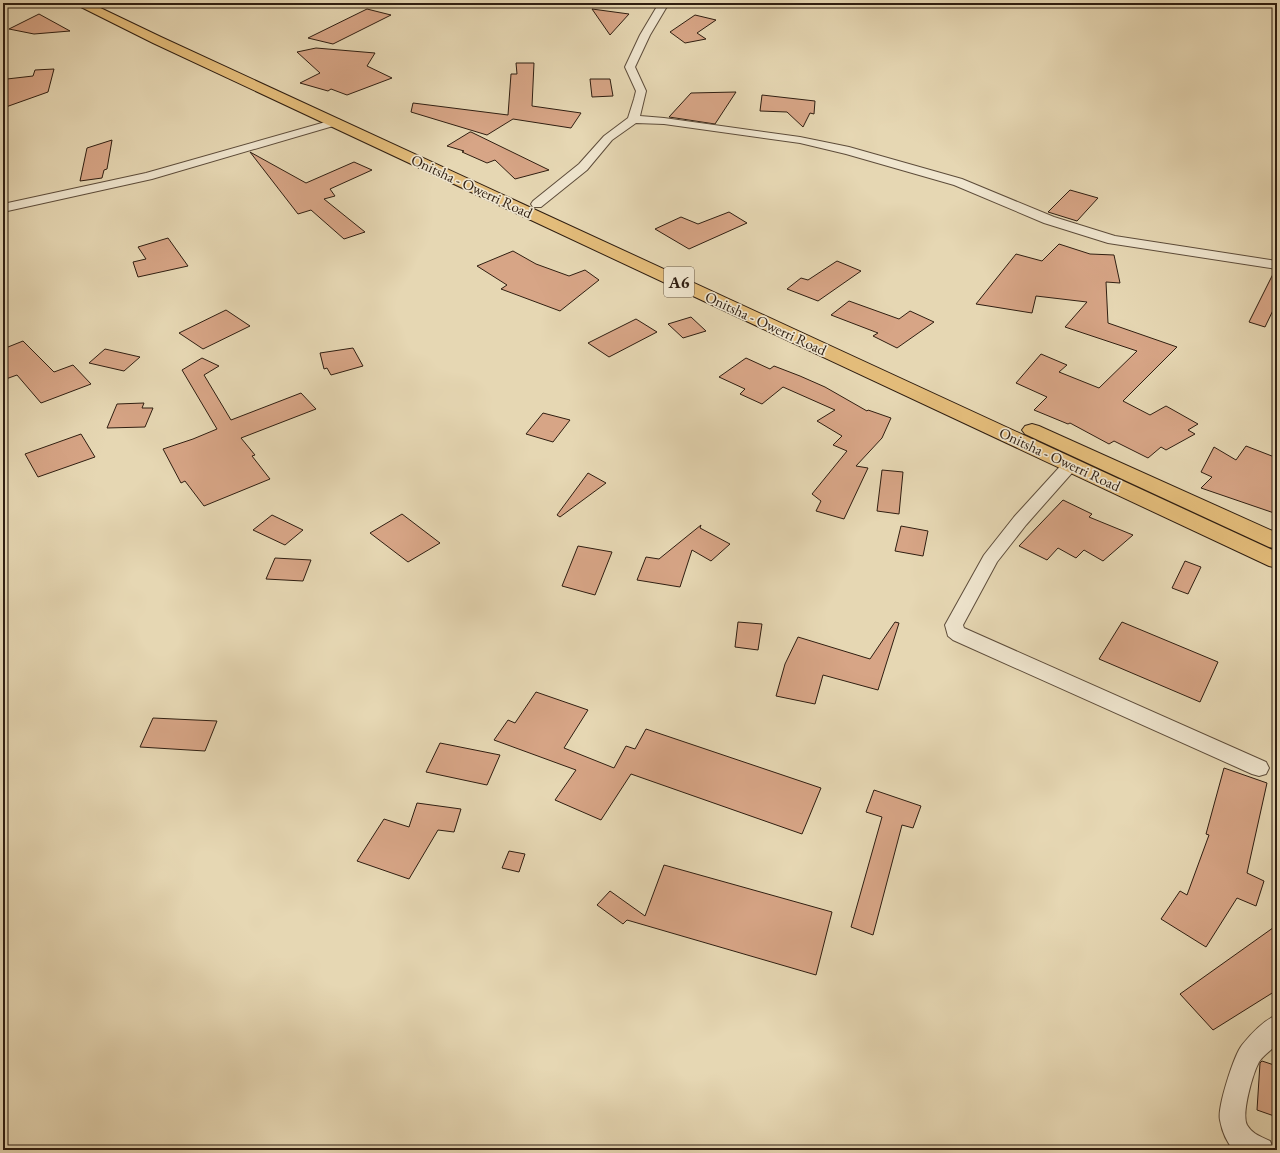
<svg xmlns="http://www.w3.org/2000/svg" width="1280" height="1153" font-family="'EB Garamond',serif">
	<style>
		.building { fill: #d7a586; stroke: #2f1e11 }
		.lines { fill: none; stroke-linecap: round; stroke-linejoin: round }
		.street-casing { stroke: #5d4c3a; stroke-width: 2 }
		.highway-casing { stroke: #2f1e11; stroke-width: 2 }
		.street { fill: #efe5ce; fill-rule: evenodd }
		.highway { fill: #e3bc7a; fill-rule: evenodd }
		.labels { text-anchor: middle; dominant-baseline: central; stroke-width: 3.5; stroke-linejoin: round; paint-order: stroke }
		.far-street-label { font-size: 15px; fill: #2f1e11; stroke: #efe5ce }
		.shield { fill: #efe5ce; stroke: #695a4a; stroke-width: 1 }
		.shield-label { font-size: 17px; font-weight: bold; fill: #2f1e11 }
	</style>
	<rect width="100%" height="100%" fill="#e6d7b3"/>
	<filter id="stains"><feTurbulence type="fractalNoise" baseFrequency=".005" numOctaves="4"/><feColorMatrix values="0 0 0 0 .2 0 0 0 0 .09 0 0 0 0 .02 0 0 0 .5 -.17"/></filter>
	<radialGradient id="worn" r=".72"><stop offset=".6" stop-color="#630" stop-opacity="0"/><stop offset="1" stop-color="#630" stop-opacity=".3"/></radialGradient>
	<!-- building -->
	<path class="building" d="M367 9 391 15 333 44 308 38Z
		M592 9 629 14 610 35Z
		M39 14 70 31 34 34 9 29Z
		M695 15 716 20 697 33 706 39 685 43 670 32Z
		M316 48 375 53 367 66 392 78 347 95 331 89 328 91 300 83 320 73 297 52Z
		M516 63H534L532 106 581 113 571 128 513 119 487 135 411 112 413 103 508 115 511 74H517Z
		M54 69 48 92 3 108V95L7 79 33 76 35 70Z
		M590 79H610L613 96 592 97Z
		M736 92 715 124 669 117 691 93Z
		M762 95 815 101 814 114 810 113 803 127 787 112 760 111Z
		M470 132H471L549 170 515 179 495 160 487 163 462 152 464 151 447 146Z
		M112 140 107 169 104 170 102 178 80 181 87 148Z
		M250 152 306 183 354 162 372 170 330 189 335 196 324 199 365 232 344 239 311 210 298 214Z
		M1070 190 1098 198 1077 221 1048 212Z
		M729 212 747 223 689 249 655 229 681 217 698 224Z
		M168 238 188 266 138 277 133 262 146 259 138 247Z
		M1059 244 1090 254 1114 255 1120 283 1106 282 1108 323 1177 347 1123 401 1150 415 1166 406 1198 424 1188 430 1195 434 1166 450 1161 447 1148 458 1114 441 1109 444 1070 423 1068 424 1034 410 1047 397 1016 383 1041 354 1067 365 1059 372 1099 388 1137 351 1065 327 1087 302 1036 296 1032 313 976 304 1016 254 1042 261Z
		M513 251 536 264 569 276 585 270 599 280 560 311 501 289 507 285 477 266Z
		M837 261 861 271 818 301 787 289 801 278 808 280Z
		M1275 270H1277V302L1265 327 1249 322Z
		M849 301 899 319 910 311 934 322 897 348 873 336 878 333 831 315Z
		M226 310 250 326 203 349 179 333Z
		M691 317 706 331 683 338 668 324Z
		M636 319 657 332 609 357 588 343Z
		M23 341 54 372 73 365 91 384 41 403 17 375 3 380V349Z
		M353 348 363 366 331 375 327 368 324 369 320 353Z
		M105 349 140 357 124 371 89 363Z
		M202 358 219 366 204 375 231 420 301 393 316 409 241 438 255 455 252 456 270 479 204 506 185 481 181 483 163 449 193 439 217 429 182 370Z
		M746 358 770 369 774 366 800 376 825 387 867 411 868 410 891 418 882 438 856 466 868 468 844 519 816 511 821 501 812 494 847 451 833 445 842 436 817 421 835 410 783 387 762 404 740 394 745 389 719 377Z
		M144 403 142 408H153L145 427 107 428 117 404Z
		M543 413 570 420 553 442 526 434Z
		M81 434 95 457 38 477 25 454Z
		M1246 446 1277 458V514L1201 488 1212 477 1201 472 1214 447 1236 460Z
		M882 470 903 472 899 514 877 511Z
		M588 473 606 483 560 517 557 515Z
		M1063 500 1092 514 1089 517 1133 535 1103 561 1084 550 1076 558 1058 548 1047 560 1019 546Z
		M402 514 440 543 408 562 370 533Z
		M272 515 303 530 285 545 253 530Z
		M701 525 700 528 730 544 711 561 692 550 680 587 637 580 646 557 659 559Z
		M901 526 928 531 923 556 895 551Z
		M578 546 612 552 595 595 562 586Z
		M275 558 311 560 303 581 266 579Z
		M1185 561 1201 567 1188 594 1172 588Z
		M738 622 762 624 758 650 735 647Z
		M895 622 899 623 878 690 823 675 815 704 776 696 785 664 798 637 870 659Z
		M1122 622 1218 662 1200 702 1099 659Z
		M536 692 588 710 564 748 614 768 626 746 635 749 646 729 821 788 802 834 631 774 601 820 555 800 576 770 494 740 508 720 515 723Z
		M153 718 217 721 205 751 140 747Z
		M440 743 500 755 487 785 426 772Z
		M1224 768 1267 783 1247 873 1264 881 1256 906 1237 898 1206 947 1161 919 1180 891 1187 895 1209 835 1206 834Z
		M874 790 921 806 913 828 902 825 873 935 851 927 882 817 866 812Z
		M417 803 461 809 454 832 438 830 409 879 357 861 384 819 409 827Z
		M509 851 525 854 519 872 502 868Z
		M664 865 832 912 816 975 627 920 623 924 597 905 610 891 645 916Z
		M1277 925V990L1213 1030 1180 994Z
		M1262 1061 1277 1066V1117L1257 1110 1260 1063Z"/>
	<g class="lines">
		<defs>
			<path id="street" d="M659 3H669L650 35 635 67 646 91 640 116 664 118 800 137 849 147 962 179 1054 217 1115 236 1277 261V269L1108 243 1044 223 954 185 846 154 800 143 664 124 636 123 612 140 587 170 541 207H533L531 204 533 201 579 164 604 136 628 118 634 99 636 91 625 67 640 35Z
				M336 119 340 120 342 122 340 124 152 179 3 212V204L146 173Z
				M1071 460 1077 461 1079 465 1026 525 997 562 963 625 964 628 1266 762 1269 768 1266 774 1259 776 1252 774 953 640 948 636 945 625 984 555 1014 517 1065 461Z
				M1277 1015V1044C1272 1050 1263 1055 1259 1062 1253 1073 1241 1114 1247 1125 1252 1134 1262 1137 1270 1141L1274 1150H1234C1227 1143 1222 1131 1220 1120 1217 1108 1234 1055 1242 1045 1251 1034 1264 1020 1277 1015Z"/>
			<path id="highway" d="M75 3H90L161 37 1277 552V568L1269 566 153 43 77 5Z
				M1032 424 1039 426 1277 533V549L1269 547 1025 434 1022 430 1025 426Z"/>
		</defs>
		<!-- street casing -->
		<use href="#street" class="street-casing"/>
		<!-- highway casing -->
		<use href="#highway" class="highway-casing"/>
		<!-- street -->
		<use href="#street" class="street"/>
		<!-- highway -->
		<use href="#highway" class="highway"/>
	</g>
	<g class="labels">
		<!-- far-street labels -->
		<g class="far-street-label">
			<text transform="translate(472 186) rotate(25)">Onitsha - Owerri Road</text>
			<text transform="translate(766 323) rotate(25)">Onitsha - Owerri Road</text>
			<text transform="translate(1060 459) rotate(25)">Onitsha - Owerri Road</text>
		</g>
		<!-- shield labels -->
		<rect class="shield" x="664" y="267" width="30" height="30" rx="3"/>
		<g class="shield-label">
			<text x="679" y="282">A6</text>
		</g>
	</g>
	<!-- margin -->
	<rect width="1280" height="1153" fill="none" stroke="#e6d7b3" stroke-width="16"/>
	<rect x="4" y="4" width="1272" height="1145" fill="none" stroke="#2f1e11" stroke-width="2"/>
	<rect x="8" y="8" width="1264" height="1137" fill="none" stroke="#2f1e11"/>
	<rect width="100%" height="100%" filter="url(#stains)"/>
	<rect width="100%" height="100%" fill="url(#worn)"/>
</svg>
